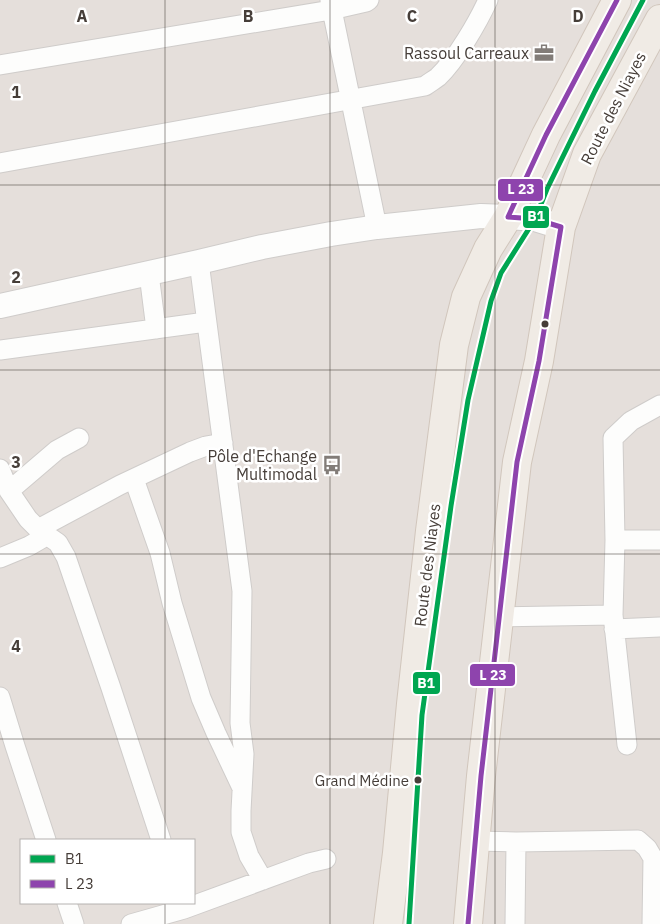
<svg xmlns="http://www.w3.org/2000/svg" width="660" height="924" font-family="'IBM Plex Sans',sans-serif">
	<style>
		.residential { fill: #e5dfdb; fill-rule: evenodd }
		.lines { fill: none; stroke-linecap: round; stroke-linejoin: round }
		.minor-casing { stroke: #cfccca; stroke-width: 21 }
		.tertiary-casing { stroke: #cfccca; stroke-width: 26 }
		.primary-casing { stroke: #d1c6bc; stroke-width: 30 }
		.minor { stroke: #fdfdfc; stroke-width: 19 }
		.tertiary { stroke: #fdfdfc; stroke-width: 24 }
		.primary { stroke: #f0ebe5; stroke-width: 28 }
		.bus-1-casing { stroke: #fff; stroke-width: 9 }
		.bus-2-casing { stroke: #fff; stroke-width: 9 }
		.bus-1 { stroke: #00a651; stroke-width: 5 }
		.bus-2 { stroke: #8e44ad; stroke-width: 5 }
		.grid { fill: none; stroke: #463e39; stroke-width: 1; stroke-opacity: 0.55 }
		.bus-dot { fill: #463e39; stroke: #fff; stroke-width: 2 }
		.labels { text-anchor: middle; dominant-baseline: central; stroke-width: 5; stroke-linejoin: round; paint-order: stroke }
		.bus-label { font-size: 15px; fill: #463e39; stroke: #fff; text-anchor: end }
		.poi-label { font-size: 16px; fill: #463e39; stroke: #fff; text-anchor: end }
		.street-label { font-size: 16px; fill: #463e39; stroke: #fff }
		.grid-label { font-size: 16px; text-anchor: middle; font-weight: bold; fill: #463e39; stroke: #fff; stroke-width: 5; stroke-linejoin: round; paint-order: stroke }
		.line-badge { stroke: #fff; stroke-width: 2 }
		.badge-label { font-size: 14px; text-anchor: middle; font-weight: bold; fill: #fff }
	</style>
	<rect width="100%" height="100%" fill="#f1efec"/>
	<!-- residential -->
	<path class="residential" d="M0 0H660V924H0ZM21 840H194V903H21Z"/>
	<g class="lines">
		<defs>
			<path id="minor" d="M330 0 377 227
				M0 65 331 10 366 2 369 0
				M0 163 425 86C429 83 434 80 438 77 456 60 478 22 488 0
				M199 262 242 591 240 723 244 754 241 811V832L249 856 263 880
				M149 274 156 329
				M0 350 206 322
				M0 469 9 491 28 519 38 529 58 543 66 557 111 688 161 840
				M134 479 160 553 172 603 201 698 216 733 242 788
				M9 491 57 450 79 438
				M38 529 120 485 190 452 206 446 223 443
				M615 540H660
				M0 558 29 546 48 535
				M613 615 615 540 613 438 631 421 660 405
				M499 617 613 615 627 745
				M614 629 660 627
				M0 697 15 746 46 840
				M475 841 516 842 638 840 647 848 653 858 652 924
				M67 903 74 924
				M131 924 184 909 309 863 326 859
				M515 924 516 842"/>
			<path id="tertiary" d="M0 306 199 262 262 247 331 234 377 227 481 216 508 217 535 219 561 227"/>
			<path id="primary" d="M388 924 397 853 411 704 430 531 454 345 466 297 488 249 508 217 546 135 617 0
				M468 924 481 776 517 462 539 361 561 227 587 154 660 19"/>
		</defs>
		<!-- minor casing -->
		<use href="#minor" class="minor-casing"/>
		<!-- tertiary casing -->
		<use href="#tertiary" class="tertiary-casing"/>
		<!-- primary casing -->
		<use href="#primary" class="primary-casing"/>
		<!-- minor -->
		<use href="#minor" class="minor"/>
		<!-- tertiary -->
		<use href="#tertiary" class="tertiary"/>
		<!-- primary -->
		<use href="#primary" class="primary"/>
		<defs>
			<path id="bus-1" d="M409 924 422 715 451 506 468 400 491 301 501 273 535 219 547 189 595 91 643 0"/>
			<path id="bus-2" d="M468 924 481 776 517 462 539 361 561 227 535 219 508 217 546 135 617 0"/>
		</defs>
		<!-- bus-1 casing -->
		<use href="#bus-1" class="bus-1-casing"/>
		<!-- bus-2 casing -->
		<use href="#bus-2" class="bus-2-casing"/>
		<!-- bus-1 -->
		<use href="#bus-1" class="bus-1"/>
		<!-- bus-2 -->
		<use href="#bus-2" class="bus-2"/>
	</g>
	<!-- grid -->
	<path class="grid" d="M165 0V840M330 0V924M495 0V924M0 185H660M0 370H660M0 554H660M0 739H660M165 903V924"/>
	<!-- icons -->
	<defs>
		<symbol id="office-bare" viewBox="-9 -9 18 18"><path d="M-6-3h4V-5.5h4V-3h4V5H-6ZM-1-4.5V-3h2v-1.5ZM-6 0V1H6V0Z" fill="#827c78" stroke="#fff" stroke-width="2.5" paint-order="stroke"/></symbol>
		<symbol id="bus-bare" viewBox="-9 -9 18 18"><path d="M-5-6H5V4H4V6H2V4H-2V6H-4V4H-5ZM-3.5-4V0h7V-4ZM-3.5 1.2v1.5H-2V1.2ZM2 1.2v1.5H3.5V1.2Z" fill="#827c78" stroke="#fff" stroke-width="2.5" paint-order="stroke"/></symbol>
	</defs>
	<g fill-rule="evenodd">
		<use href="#office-bare" x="530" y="39" width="28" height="28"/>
		<use href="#bus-bare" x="318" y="451" width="28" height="28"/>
	</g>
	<!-- markers -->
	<g class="bus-dot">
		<circle cx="545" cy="324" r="4.5"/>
		<circle cx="418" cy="780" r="4.5"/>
	</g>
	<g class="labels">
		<!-- bus labels -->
		<g class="bus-label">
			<text x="409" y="780">Grand Médine</text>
		</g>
		<!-- poi labels -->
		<g class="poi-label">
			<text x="529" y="53">Rassoul Carreaux</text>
			<text x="317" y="456">Pôle d'Echange<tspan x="317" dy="18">Multimodal</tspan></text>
		</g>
		<!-- street labels -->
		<g class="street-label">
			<text transform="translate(613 108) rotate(-63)">Route des Niayes</text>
			<text transform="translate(427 565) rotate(-83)">Route des Niayes</text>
		</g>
	</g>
	<g class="grid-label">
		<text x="82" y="22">A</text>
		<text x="248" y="22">B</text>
		<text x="412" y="22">C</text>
		<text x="578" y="22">D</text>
		<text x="16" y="98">1</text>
		<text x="16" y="283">2</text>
		<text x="16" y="468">3</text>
		<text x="16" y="652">4</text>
	</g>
	<g class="line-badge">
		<rect x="497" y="178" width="47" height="24" rx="5" fill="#8e44ad"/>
		<rect x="522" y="205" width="28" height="24" rx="5" fill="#00a651"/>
		<rect x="469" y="663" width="47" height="24" rx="5" fill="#8e44ad"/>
		<rect x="412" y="671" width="29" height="24" rx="5" fill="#00a651"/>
	</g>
	<g class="badge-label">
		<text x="521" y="194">L 23</text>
		<text x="536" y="221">B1</text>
		<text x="493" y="680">L 23</text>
		<text x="426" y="688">B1</text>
	</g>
	<!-- legend -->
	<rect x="20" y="839" width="175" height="65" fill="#ffffff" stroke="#b5b2b0"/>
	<rect x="30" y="855" width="25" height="8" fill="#00a651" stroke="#b5b2b0"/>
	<text x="65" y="864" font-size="15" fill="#463e39">B1</text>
	<rect x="30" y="880" width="25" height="8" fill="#8e44ad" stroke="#b5b2b0"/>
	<text x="65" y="889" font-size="15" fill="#463e39">L 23</text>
</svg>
